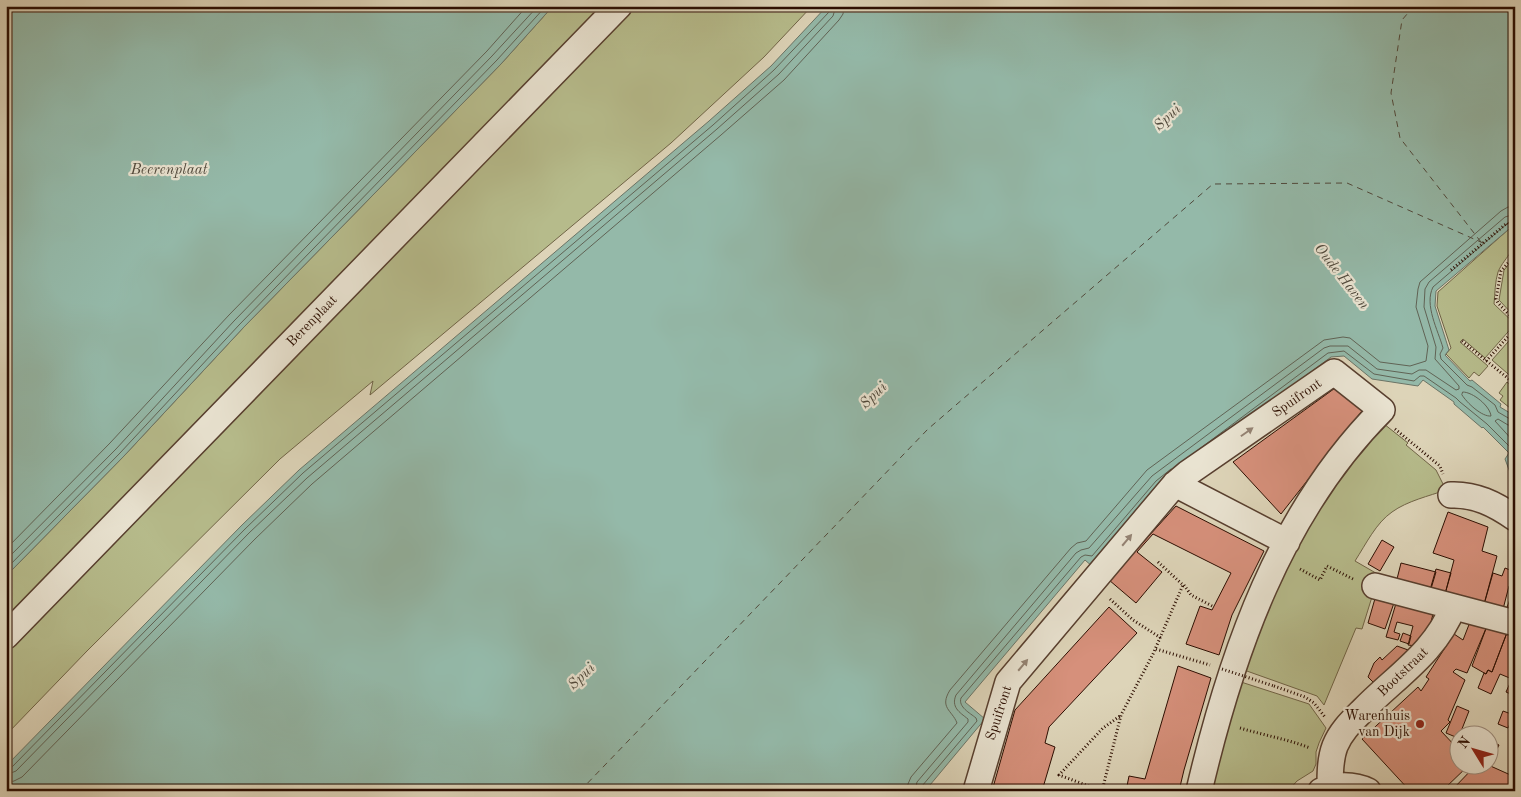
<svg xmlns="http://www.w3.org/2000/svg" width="1521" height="797" font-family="'Old Standard TT',serif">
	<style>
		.green { fill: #b6bb8b; stroke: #706446 }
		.water { fill: #94b9a9; stroke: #6a7466 }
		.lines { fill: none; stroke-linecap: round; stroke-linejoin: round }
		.shore { stroke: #606355; stroke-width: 1 }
		.ferry { stroke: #50493c; stroke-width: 1; stroke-dasharray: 6 5; stroke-linecap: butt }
		.building { fill: #d6907b; stroke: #2b0d01 }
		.minor-casing { stroke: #583f2f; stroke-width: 28 }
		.path { stroke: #2b0d01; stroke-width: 3; stroke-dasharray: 1 2.5; stroke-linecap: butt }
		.minor { stroke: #e9e3d1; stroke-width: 25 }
		.path-bridge { stroke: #2b0d01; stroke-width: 3; stroke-dasharray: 1 2.5; stroke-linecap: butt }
		.oneway { fill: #948373 }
		.poi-dot { fill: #8f2418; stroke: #e9e3d1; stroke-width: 2 }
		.labels { text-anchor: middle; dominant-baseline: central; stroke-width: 4.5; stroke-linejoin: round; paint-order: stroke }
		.street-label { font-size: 14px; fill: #2b0d01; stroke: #e9e3d1 }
		.poi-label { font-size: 14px; fill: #2b0d01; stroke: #e9e3d1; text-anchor: end }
		.water-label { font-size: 15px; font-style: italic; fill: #50493c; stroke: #e9e3d1 }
	</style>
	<rect width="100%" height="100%" fill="#ddd4b8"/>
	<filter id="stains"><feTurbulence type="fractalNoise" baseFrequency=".004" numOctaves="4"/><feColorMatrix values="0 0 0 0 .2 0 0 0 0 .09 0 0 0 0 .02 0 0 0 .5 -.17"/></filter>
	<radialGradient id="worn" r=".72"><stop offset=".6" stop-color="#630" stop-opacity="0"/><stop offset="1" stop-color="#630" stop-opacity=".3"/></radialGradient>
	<!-- green -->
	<path class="green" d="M553 6H609L6 627V576L124 456 243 328 501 64Z
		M627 6H812L764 57 671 143 370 395 373 381 280 459 87 651 6 735V643Z
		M1509 229C1521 250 1505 255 1498 272 1495 282 1495 293 1494 304L1515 324 1485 358 1463 339 1460 342 1488 366 1479 376 1474 372 1469 378 1446 354 1451 348 1437 306 1438 292Z
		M1515 257V317L1499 300 1504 270Z
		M1515 334V380L1492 360Z
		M1507 382 1515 389V412L1500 400 1503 396 1499 393Z
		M1384 424 1408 443 1406 445 1436 470 1446 490C1429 496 1407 501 1392 512 1376 523 1366 544 1355 561L1381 576 1376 584 1362 629 1356 628 1324 705 1317 696 1244 670C1261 626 1276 579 1301 538 1324 497 1354 460 1384 424Z
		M1241 682 1309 704 1326 728 1319 743 1316 752V764L1313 771 1297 781 1288 791H1210Z"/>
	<!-- water -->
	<path class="water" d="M6 6H553L501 64 243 328 124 456 6 576Z
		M827 6H1515V224L1436 291 1435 306 1449 350 1445 355 1470 381 1472 380 1501 404 1500 407 1515 416V486L1505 459 1509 453 1483 427 1482 428 1454 404V402L1423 380 1418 386 1372 379 1344 356 1331 357 1159 484 1097 556 1098 562 1093 567 1085 560 965 702 985 719 925 791H6V766L242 525 299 470 709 121 771 66Z"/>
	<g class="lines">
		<!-- shore -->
		<path class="shore" d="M1515 220 1509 222 1433 287C1424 305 1438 330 1443 348L1440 354 1441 359 1467 385 1472 387 1495 405 1498 412 1510 419 1515 420
			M1463 392C1473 392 1490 406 1491 416 1482 417 1467 403 1462 395Z
			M1515 426 1508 425 1498 419 1495 421 1515 443
			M1198 450 1328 353 1344 351 1374 374 1414 381 1420 376H1424L1456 398 1460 402 1487 424 1513 450 1514 454 1511 461 1515 472
			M6 549 110 443 229 315 487 51 527 6
			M6 560 116 449 234 321 492 56 538 6
			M6 569 120 453 239 325 497 60 546 6
			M6 769 12 767 245 529 303 473 713 125 774 70 829 12 830 6
			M6 775 16 771 249 533 307 478 717 129 779 74 833 16 836 6
			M6 783 14 781 22 777 255 539 312 484 721 135 784 80 839 20 843 14 844 6
			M907 791 908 784 911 777 957 723C952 710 939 708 950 690L1071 548 1077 543 1086 541 1147 470 1324 340 1343 337 1350 338 1380 362 1410 366 1426 361 1428 346 1416 307 1418 289 1420 282 1501 211 1508 207H1515
			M915 791 917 782 968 722V719C959 712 951 707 956 695L1076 553 1081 550 1089 548 1152 476 1324 348 1330 346H1348L1377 369 1412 374 1419 370H1426L1456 390 1459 389V386L1435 359 1436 347 1424 307 1425 289 1429 282 1505 217 1515 214
			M921 791 922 786 977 721 976 718C970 713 958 707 961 698L1081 557 1085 555 1092 556 1156 481 1171 469"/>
		<!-- ferry -->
		<path class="ferry" d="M1414 6 1402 20 1391 93 1400 138 1481 242
			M580 791 928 429 1213 184 1347 183 1483 243"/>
	</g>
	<!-- building -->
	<path class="building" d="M1342 383 1369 402 1281 514 1233 462Z
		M1176 506 1264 551 1232 615 1219 655 1186 644 1200 606 1212 610 1231 573 1153 534 1137 552 1162 572 1136 603 1109 580Z
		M1448 512 1488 527 1482 551 1497 556 1483 608 1445 594 1454 560 1433 553Z
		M1382 540 1394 547 1380 571 1368 564Z
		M1401 563 1436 572 1430 592 1396 583Z
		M1505 568 1515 572V585L1514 588 1509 586 1502 613 1483 608 1493 573 1502 576Z
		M1436 569 1451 573 1445 594 1430 590Z
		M1514 588H1515V615L1505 613Z
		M1376 595 1395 600 1385 629 1368 623Z
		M1397 600 1434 610 1429 630 1416 646 1408 645 1413 626 1397 622 1394 632 1400 634 1398 640 1386 637Z
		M1109 607 1137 633 1049 727 1045 743 1055 747 1042 791H992L1015 710Z
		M1470 622 1487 626 1467 673 1456 669 1453 672 1465 680 1448 720 1450 722 1441 731 1458 749V764H1470L1442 791H1410L1362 739 1418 687 1421 691 1429 679 1426 677 1454 634 1463 640Z
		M1487 626 1508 630 1492 672 1488 670 1486 674 1472 666Z
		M1508 630 1515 632V671L1512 679 1500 674 1491 694 1478 688 1484 673 1486 674 1488 670 1492 672Z
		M1403 633 1411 636 1409 644 1400 641Z
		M1397 646 1411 651 1376 685 1368 677 1374 663 1380 657 1382 660Z
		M1178 666 1211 678 1184 770 1179 791H1126L1129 776 1145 779Z
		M1511 681 1515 682V696L1506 692Z
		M1457 706 1469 711 1460 734H1458V738L1446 733Z
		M1503 711 1514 715 1508 728 1498 724Z
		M1488 740 1499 745 1491 762 1488 761Z
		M1477 764H1486L1515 777V791H1451Z"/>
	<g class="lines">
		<defs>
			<path id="minor" d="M1175 484 1287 542
				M1451 495C1475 494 1495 504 1515 518
				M1375 586 1515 623
				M6 636 619 6
				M1330 787C1330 774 1330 759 1335 746 1341 731 1352 721 1363 710 1395 677 1436 652 1453 607
				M976 791 1008 682 1175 484 1188 473 1334 372 1382 410C1280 512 1231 654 1199 791
				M1321 791C1335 784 1354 784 1368 791"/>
		</defs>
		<!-- minor casing -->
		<use href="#minor" class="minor-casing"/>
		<!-- path -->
		<path class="path" d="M1515 255 1501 271 1496 299 1498 303 1515 321
			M1451 270 1507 223 1515 232
			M1462 341 1515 384
			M1486 361 1515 329
			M1395 429 1440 466 1443 474
			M1300 569 1320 580 1327 566 1353 579
			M1184 585 1191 595 1214 607
			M1110 599 1133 620 1161 638
			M1156 649 1210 665
			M1274 686 1305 697 1314 703 1325 717
			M1240 728C1263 735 1287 739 1310 748
			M1102 791 1121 715 1153 654 1183 585 1157 561
			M1102 791 1059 775 1103 728 1120 716"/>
		<!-- minor -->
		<use href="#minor" class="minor"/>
		<!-- path-bridge -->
		<path class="path-bridge" d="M1222 669 1274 686"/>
	</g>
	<!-- one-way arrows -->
	<defs><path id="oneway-solid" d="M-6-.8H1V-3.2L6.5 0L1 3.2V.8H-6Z" transform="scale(1.25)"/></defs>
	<g class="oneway">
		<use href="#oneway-solid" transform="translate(1247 432) rotate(-35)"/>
		<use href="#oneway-solid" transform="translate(1127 540) rotate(-50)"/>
		<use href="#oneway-solid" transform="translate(1023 665) rotate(-50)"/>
	</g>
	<!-- markers -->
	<circle class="poi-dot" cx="1420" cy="724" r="5"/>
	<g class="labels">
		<!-- street labels -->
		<g class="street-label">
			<text transform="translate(312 321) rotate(-46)">Berenplaat</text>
			<text transform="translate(1297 398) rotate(-35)">Spuifront</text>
			<text transform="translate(1403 672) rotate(-44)">Bootstraat</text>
			<text transform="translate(999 713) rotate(-72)">Spuifront</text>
		</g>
		<!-- poi labels -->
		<g class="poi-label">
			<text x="1410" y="716">Warenhuis<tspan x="1410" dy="16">van Dijk</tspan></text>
		</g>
		<!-- water labels -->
		<g class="water-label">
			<text transform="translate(1168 118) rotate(-43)">Spui</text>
			<text x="169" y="170">Beerenplaat</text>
			<text transform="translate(1341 277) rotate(52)">Oude Haven</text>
			<text transform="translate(874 396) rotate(-44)">Spui</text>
			<text transform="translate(582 677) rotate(-44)">Spui</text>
		</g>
	</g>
	<!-- margin -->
	<rect width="1521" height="797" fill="none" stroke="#ddd4b8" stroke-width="25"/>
	<rect x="8" y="8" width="1506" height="782" fill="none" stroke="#2b0d01" stroke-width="2.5"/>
	<rect x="12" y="12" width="1496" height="772" fill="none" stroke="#2b0d01"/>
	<!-- north arrow -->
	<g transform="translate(1474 750) rotate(307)"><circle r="24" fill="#e9e3d1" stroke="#9d8d7e"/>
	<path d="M0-4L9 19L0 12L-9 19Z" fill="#8f2418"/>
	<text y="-8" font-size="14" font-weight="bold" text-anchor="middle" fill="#2b0d01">N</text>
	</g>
	<rect width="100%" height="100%" filter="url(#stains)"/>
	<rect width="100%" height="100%" fill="url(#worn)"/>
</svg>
